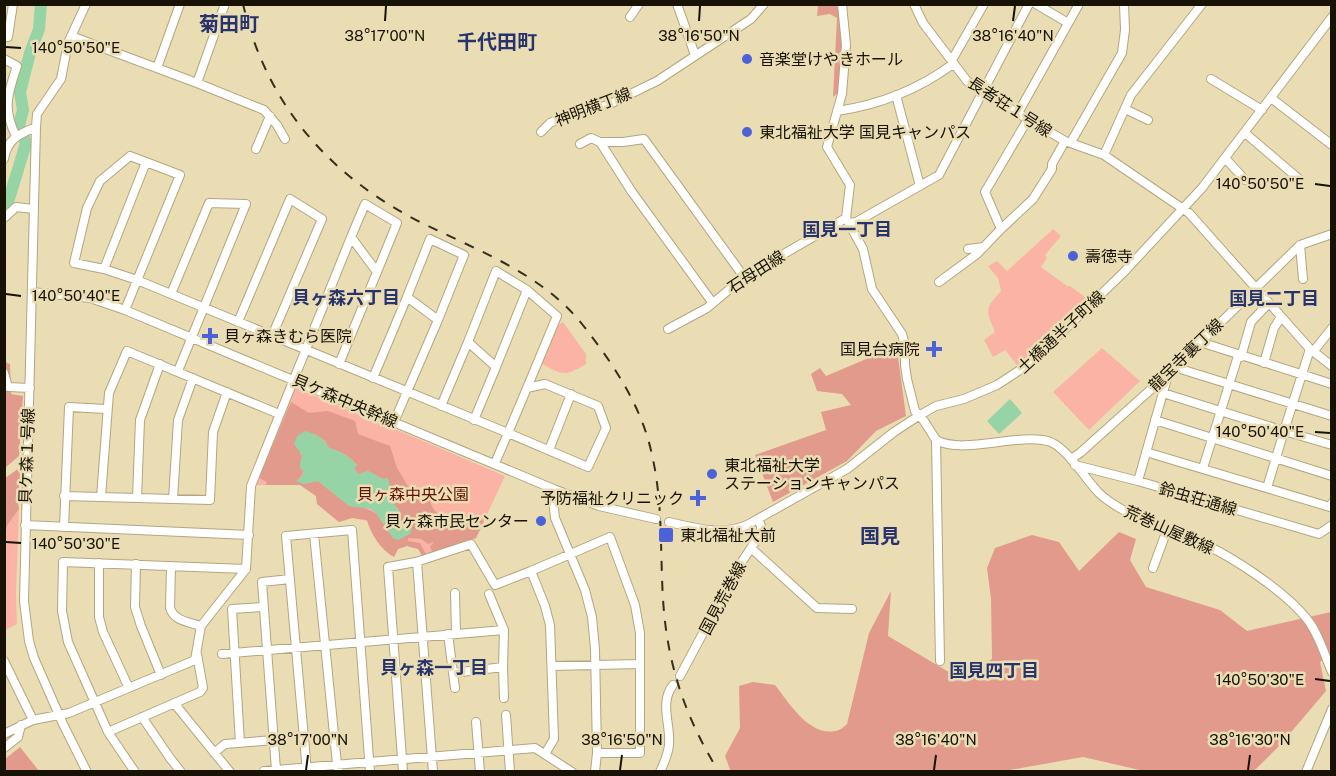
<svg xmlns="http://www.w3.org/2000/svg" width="1336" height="776" font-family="'Public Sans','Noto Sans JP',sans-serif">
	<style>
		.green { fill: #fbb3a5 }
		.forest { fill: #e29a8c; fill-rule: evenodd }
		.water { fill: #96d3a5 }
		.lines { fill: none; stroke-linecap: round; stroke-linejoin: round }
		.river { stroke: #96d3a5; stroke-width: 12 }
		.minor-casing { stroke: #b3a67f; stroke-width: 10 }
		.minor { stroke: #fff; stroke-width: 8 }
		.rail { stroke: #342e1c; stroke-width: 2; stroke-dasharray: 10 10; stroke-linecap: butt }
		.ticks { fill: none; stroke: #171204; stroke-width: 2 }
		.poi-dot { fill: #4d62d7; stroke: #eaddb4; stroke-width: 2 }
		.labels { text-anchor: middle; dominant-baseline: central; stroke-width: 5; stroke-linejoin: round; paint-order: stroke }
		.poi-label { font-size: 16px; fill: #171204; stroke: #eaddb4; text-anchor: start }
		.street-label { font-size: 16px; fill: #171204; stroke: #eaddb4 }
		.park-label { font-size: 16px; fill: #651004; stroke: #eaddb4 }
		.neighbourhood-label { font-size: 18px; font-weight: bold; fill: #27336d; stroke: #eaddb4 }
		.quarter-label { font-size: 20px; font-weight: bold; fill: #27336d; stroke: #eaddb4 }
		.ticks-label { font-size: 15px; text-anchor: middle; fill: #171204; stroke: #eaddb4; stroke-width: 5; stroke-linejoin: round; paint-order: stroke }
	</style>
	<rect width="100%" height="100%" fill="#eaddb4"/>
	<!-- green -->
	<path class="green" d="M1053 229 1061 236 1045 255 1047 258 1041 267 1067 286H1070L1088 299 1031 356 1017 365 1005 350 993 357 984 340 995 332C986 310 984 309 1001 291L998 278 988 266 997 261 1007 271Z
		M563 322 586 354V364C565 377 563 375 542 364L558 325Z
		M1102 348 1140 381 1089 430 1053 392Z
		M296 388 358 414 363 419 388 426 505 476 476 538 423 557 418 549 407 546 398 549 394 557C381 550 371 534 367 521L352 518 339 522 317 504 316 496 300 485H255L294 390Z
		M19 509 16 595 17 624 5 630V537L7 526Z"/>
	<!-- forest -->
	<path class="forest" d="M818 5H838L842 48 838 93 833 97 837 18 830 14 817 16Z
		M897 349 906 416 876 431 847 461 773 502 755 455 826 430 821 412 851 405 842 394 817 391 811 374 820 368 826 376 878 354Z
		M4 357 7 363 10 364 11 394 23 396 19 456 5 468Z
		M291 402 309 413 328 411 355 421 358 434 390 446 397 468 411 491 429 495C430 519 458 526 476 518L484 521 476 538 433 554 430 547 434 542 428 544 421 539 408 538V541L420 543 427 556 423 557 418 549 407 546 398 549 394 557C381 550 371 534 367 520L352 518 339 522 317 504 316 496 300 485H266L267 482 259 478ZM317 435 325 441 329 448C340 451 350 456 357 465L353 467 358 474 368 471 383 479 392 502 399 510C397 518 398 522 406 526L393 538 376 513 362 507 349 506 318 481 304 484 297 480C306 474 306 461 300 453Z
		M21 467C21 482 16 493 19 509L7 526 5 537V478Z
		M1119 532 1136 539 1130 560 1146 587 1220 610 1247 631 1331 612V654L1320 662 1326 691 1281 744 1255 770 1249 771H1144L1083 757 999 772H731L725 756 740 728 739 686 753 682 775 685C789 703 809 736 835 731 839 731 844 727 847 724L869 633 891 591 888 636 959 678 992 659 991 599 987 568 995 548 1032 535 1059 542 1079 571Z
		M20 747 39 771H5V759Z"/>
	<!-- water -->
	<path class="water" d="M1010 399 1022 413 999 434 987 421Z
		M305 431C316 434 323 437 329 448 341 451 350 457 358 466L354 467 358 474 368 471 383 479 388 478 390 487 387 488 392 502 401 513 398 517 400 523 412 528 410 534 398 540 393 538 376 513 371 509 349 506 318 481 304 484 296 481 301 477 305 470H301L300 464 302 455 294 444 297 436Z"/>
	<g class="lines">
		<!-- river -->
		<path class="river" d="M4 203 9 199 26 143 19 125 23 110 20 92 30 53 39 29 41 4"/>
		<defs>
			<path id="minor" d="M86 4 68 43 61 79 37 114 36 127 24 601 29 641 34 658 63 724 87 772
				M225 4 197 83 264 110 277 125 285 139
				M677 4 695 55
				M842 4 846 45 842 94 827 147 850 185 846 218 863 249 872 289 902 334 905 345V365L907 379 915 411 924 421 936 440C964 455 1016 433 1048 441 1066 446 1085 479 1099 493 1106 500 1116 506 1125 511 1145 525 1169 530 1192 539 1226 552 1284 590 1307 619 1319 634 1324 654 1332 672
				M914 4 923 23 967 81 982 92 1065 141 1104 155 1189 213 1310 349 1332 366
				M1036 4 1068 23
				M630 17 639 4
				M71 36 197 83
				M4 37H8L13 4
				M4 59 17 66C8 93 2 109 16 136
				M952 60 984 4
				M157 68 180 4
				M1211 79 1262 110
				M896 95 920 186
				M1271 98 1332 145
				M1125 109 1148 120
				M837 111C879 105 919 89 953 64
				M1018 113 1079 4
				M541 132 550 123 564 117 608 105 657 81 751 19 764 4
				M1245 133 1299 179
				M1071 142 1122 53 1125 30 1124 4
				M580 144 591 138 600 142
				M256 149 270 116
				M1104 155 1131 95 1202 4
				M4 159C7 139 19 134 36 127
				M1226 159 1245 180
				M4 218 16 207 33 209
				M850 223 856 222 939 175 1029 4
				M1001 229 985 192 1028 119
				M351 237 365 204 397 223 377 272
				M1300 245 1303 279
				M968 249 984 247
				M104 269 146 162 130 156 100 181 87 208 74 263 104 269 137 280 508 433 495 463
				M939 282 977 254 1001 229 1033 199 1052 169V164L1065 141
				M527 290 557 316 527 388
				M32 292 90 298 125 310 556 490 599 506 656 519
				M171 294 209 203 246 204 178 371
				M407 297 430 239 464 255 438 320
				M712 302 632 192 600 142H623L644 139 744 277
				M125 310 180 175 146 162
				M238 322 290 199 322 219 272 336
				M668 329 707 308 744 277 846 218
				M468 342 496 271 527 290 496 367
				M1200 342 1332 384
				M1310 349 1284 431 1332 445
				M1313 352 1332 328
				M1241 357 1251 322 1269 303
				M1264 363 1274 328 1281 317
				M1174 367 1332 416
				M4 373 8 387 30 388
				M373 378 407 297 438 320 394 422
				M545 384 598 406 606 428 588 467 508 433 527 388Z
				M1163 393 1284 431 1267 488
				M441 406 468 342 496 367 474 420
				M1155 420 1332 476
				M936 440 940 661
				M549 450 571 394
				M1146 452 1330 507 1332 503
				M1071 459 1080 453 1168 374 1300 245 1332 234
				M1075 465 1138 481 1319 534 1332 525
				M1203 468 1238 356
				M1138 481 1168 375
				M556 490 553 499 555 518 585 590 592 617 595 649 597 753 595 772
				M64 496 210 500 213 432 227 392
				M101 497 109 393 127 351 279 414
				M137 498 140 420 160 364
				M173 499 178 420 193 378
				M669 522C695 528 721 536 747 525L847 469 894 432 920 415 936 406 964 399 997 385 1029 364 1123 273 1202 188 1332 17
				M25 525 249 535
				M64 527 69 407 106 409
				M314 534 337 764 339 772
				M751 548 817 608 852 609
				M417 562 433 772
				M99 563V617L103 632 128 686
				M136 564 135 607 141 626 161 675
				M171 566 170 608C174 621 189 622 201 626
				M1153 568 1167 530
				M455 593 456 633
				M448 634 455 688
				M222 654 504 630 489 594
				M4 661 33 720
				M552 666 639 664
				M453 673 503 667
				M680 676 739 566 761 533V526L758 519
				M504 698 503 667 504 630
				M174 703 230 772
				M506 715 510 772
				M142 717 170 758 181 772
				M476 722 480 772
				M108 732 200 692 203 688 197 654
				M4 734 33 720 69 713 195 660 201 626 246 569 251 486 351 237 377 272 339 364
				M240 743 232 609 263 607
				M4 748 18 737 21 725
				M214 753 225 744 274 740
				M545 754 554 739 550 625 545 606 531 571 610 537 635 605 640 633V753H597
				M276 770 262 582 290 579
				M264 771 535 748 572 772
				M135 772 108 732 68 642 62 611 63 562 246 569
				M307 772 286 536 352 530 370 772
				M403 772 388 567 416 562 471 544 495 585 531 571
				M660 772C664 763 668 755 669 745 671 724 659 703 673 685
				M1306 772 1332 709"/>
		</defs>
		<!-- minor casing -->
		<use href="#minor" class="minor-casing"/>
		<!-- minor -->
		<use href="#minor" class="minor"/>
		<!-- rail -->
		<path class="rail" d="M243 4C267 106 331 178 424 224 479 251 542 274 582 324 612 362 642 406 652 455 663 502 660 551 663 599 667 664 685 717 719 772"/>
	</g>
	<!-- ticks -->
	<path class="ticks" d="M385 21 386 6M699 21 700 6M1013 21 1015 6M6 47 21 48M1315 184 1330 186M6 294 21 296M1315 432 1330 433M6 542 21 543M1315 679 1330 681M306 770 308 755M620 770 622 755M934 770 936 755M1248 770 1250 755"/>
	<!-- markers -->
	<g class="poi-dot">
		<circle cx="747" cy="59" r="6"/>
		<circle cx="747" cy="132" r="6"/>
		<circle cx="1073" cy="256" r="6"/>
		<path d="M207 327h6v6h6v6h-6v6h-6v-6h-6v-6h6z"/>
		<path d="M931 340h6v6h6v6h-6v6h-6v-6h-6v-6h6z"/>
		<circle cx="712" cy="474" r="6"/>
		<path d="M695 489h6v6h6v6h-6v6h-6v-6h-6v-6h6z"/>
		<circle cx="541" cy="521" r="6"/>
		<rect x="658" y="527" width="16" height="16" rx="3"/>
	</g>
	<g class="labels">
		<!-- poi labels -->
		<g class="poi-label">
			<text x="759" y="59">音楽堂けやきホール</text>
			<text x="759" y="132">東北福祉大学 国見キャンパス</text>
			<text x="1085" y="256">壽徳寺</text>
			<text x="224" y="336">貝ヶ森きむら医院</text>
			<text x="920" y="349" text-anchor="end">国見台病院</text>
			<text x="724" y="465">東北福祉大学<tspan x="724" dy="18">ステーションキャンパス</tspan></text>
			<text x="684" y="498" text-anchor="end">予防福祉クリニック</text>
			<text x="529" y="521" text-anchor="end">貝ヶ森市民センター</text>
			<text x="680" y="535">東北福祉大前</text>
		</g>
		<!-- street labels -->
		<g class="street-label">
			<text transform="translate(593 107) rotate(-21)">神明横丁線</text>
			<text transform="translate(1010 107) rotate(33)">長者荘１号線</text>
			<text transform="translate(756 272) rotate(-33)">石母田線</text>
			<text transform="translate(1061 332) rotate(-43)">土橋通半子町線</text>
			<text transform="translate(1186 355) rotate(-44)">龍宝寺裏丁線</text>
			<text transform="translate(345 401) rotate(23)">貝ケ森中央幹線</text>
			<text transform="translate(27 456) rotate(-88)">貝ケ森１号線</text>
			<text transform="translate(1198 499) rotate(16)">鈴虫荘通線</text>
			<text transform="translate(1169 530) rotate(24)">荒巻山屋敷線</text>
			<text transform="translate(723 598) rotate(-62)">国見荒巻線</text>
		</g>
		<!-- park labels -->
		<g class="park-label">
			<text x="413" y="494">貝ヶ森中央公園</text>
		</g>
		<!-- neighbourhood labels -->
		<g class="neighbourhood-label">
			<text x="847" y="229">国見一丁目</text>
			<text x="346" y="297">貝ヶ森六丁目</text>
			<text x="1274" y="298">国見二丁目</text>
			<text x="434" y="667">貝ヶ森一丁目</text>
			<text x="994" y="670">国見四丁目</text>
		</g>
		<!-- quarter labels -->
		<g class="quarter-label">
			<text x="229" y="24">菊田町</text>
			<text x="497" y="42">千代田町</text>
			<text x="880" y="536">国見</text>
		</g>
	</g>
	<g class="ticks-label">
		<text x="385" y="41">38°17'00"N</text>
		<text x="699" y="41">38°16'50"N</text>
		<text x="1013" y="41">38°16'40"N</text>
		<text x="76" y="53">140°50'50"E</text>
		<text x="1260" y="189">140°50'50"E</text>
		<text x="76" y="301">140°50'40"E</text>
		<text x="1260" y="437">140°50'40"E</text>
		<text x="76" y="549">140°50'30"E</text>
		<text x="1260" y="685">140°50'30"E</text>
		<text x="308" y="745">38°17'00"N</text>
		<text x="622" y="745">38°16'50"N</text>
		<text x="936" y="745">38°16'40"N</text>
		<text x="1250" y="745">38°16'30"N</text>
	</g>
	<!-- border -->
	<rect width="1336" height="776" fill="none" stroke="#171204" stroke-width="12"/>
</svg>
